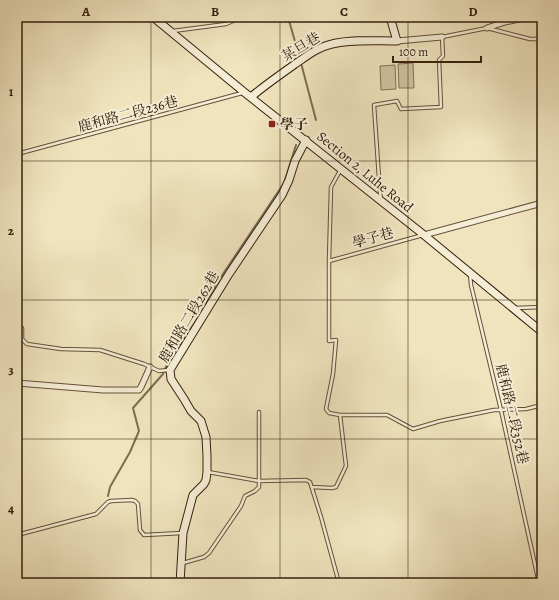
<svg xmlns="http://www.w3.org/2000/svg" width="559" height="600" font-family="Alegreya,'Noto Serif TC',serif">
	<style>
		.green { fill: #d0c3a0; stroke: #827256 }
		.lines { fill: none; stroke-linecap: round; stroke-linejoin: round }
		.stream { stroke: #7e6d52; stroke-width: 2 }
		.lane-casing { stroke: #635138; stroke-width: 4.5 }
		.street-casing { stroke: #635138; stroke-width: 7 }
		.secondary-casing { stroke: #34200c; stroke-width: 9 }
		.lane { stroke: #f5edd5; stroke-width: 2.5 }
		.street { stroke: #f5edd5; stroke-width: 5 }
		.secondary { stroke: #f5edd5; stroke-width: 7 }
		.grid { fill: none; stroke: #34200c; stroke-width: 1; stroke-opacity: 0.55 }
		.poi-dot { fill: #8f2418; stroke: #f5edd5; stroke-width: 1.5 }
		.labels { text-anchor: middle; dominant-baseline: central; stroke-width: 4; stroke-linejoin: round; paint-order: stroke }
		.street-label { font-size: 14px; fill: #34200c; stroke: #f5edd5 }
		.poi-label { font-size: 14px; font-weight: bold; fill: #34200c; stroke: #f5edd5; text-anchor: start }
		.neatline { fill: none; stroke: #34200c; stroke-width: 1.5 }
		.grid-label { font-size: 13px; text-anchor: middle; font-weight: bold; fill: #34200c }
	</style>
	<rect width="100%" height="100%" fill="#f0e4be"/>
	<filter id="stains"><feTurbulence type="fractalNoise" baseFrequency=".005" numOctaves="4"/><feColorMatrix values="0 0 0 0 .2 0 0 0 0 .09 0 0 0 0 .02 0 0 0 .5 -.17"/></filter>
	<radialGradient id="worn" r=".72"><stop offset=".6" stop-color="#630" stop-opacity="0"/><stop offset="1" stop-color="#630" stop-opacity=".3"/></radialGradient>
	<!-- green -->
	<path class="green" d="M413 63 414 88H399L398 64Z
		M395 65 396 89 381 90 380 66Z"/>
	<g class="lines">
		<!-- stream -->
		<path class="stream" d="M288 17 300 59
			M301 63 316 120
			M108 496 110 487 130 452 139 431 133 408 163 374 168 362 200 315 219 280 284 183 296 145
			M17 582 18 583"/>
		<defs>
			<path id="lane" d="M173 31 226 24 242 17
				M17 154 242 93
				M381 199 380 193 374 105 397 101 401 109 441 107 439 60 443 56 442 37 487 28 530 39H542
				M329 261 423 235
				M470 274 471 285 501 410 539 583
				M516 308 542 307
				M17 326 22 328V339L27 344 61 349 100 350 144 364 159 371 168 370
				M340 415H387L413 429 440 421 494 410 526 409 542 405
				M208 472 259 481 306 480 310 482 321 517 339 583
				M312 487 332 488 336 487 346 466 340 415 329 413 326 409 333 374 336 340 329 341V261L331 187 341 169
				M17 535 96 514 108 502 111 501 132 500 135 501 138 504 140 530 144 535 182 533
				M183 563 204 557 209 553 241 506 245 496 255 491 259 487V412"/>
			<path id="street" d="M487 28 505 22 528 17
				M397 41 442 37
				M424 235 542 203
				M17 383 103 390H139L141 387 150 367
				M17 577 23 583"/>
			<path id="secondary" d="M153 17 244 92 424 235 542 332
				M251 97C265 85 280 75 295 64 307 56 318 47 332 44 353 39 376 41 397 41L390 17
				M180 583 183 533 193 495 204 484 206 480 207 472V456L206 437 201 421 191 411 184 399 171 379 170 370 229 274 282 195 289 180 295 161 306 140"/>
		</defs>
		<!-- lane casing -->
		<use href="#lane" class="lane-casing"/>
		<!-- street casing -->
		<use href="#street" class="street-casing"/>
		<!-- secondary casing -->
		<use href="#secondary" class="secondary-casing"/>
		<!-- lane -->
		<use href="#lane" class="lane"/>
		<!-- street -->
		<use href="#street" class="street"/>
		<!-- secondary -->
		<use href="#secondary" class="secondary"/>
	</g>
	<!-- grid -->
	<path class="grid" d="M151 17V583M280 17V583M408 17V583M17 161H542M17 300H542M17 439H542"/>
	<!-- markers -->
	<rect class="poi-dot" x="268" y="120" width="8" height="8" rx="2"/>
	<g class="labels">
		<!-- street labels -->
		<g class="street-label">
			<text transform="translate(301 47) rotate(-31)">某旦巷</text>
			<text transform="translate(128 114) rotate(-15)">鹿和路二段236巷</text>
			<text transform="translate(365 172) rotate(39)">Section 2, Luhe Road</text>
			<text transform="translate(373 238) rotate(-16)">學子巷</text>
			<text transform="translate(189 317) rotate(-59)">鹿和路二段262巷</text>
			<text transform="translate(512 414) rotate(77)">鹿和路二段352巷</text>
		</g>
		<!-- poi labels -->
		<g class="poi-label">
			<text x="280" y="124">學子</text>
		</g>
	</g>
	<!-- margin -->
	<rect width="559" height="600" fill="none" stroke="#f0e4be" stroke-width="44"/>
	<!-- scale -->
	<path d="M393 56v6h88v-6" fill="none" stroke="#34200c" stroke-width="2"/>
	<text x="399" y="56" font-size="12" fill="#34200c" stroke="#f5edd5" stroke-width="3" paint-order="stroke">100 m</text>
	<rect x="22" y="22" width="515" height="556" class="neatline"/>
	<g class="grid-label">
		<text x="86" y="16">A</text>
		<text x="215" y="16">B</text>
		<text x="344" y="16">C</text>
		<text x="473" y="16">D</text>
		<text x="11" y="96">1</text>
		<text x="11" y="235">2</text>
		<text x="11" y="374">3</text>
		<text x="11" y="513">4</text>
	</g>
	<rect width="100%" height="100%" filter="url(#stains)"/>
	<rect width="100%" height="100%" fill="url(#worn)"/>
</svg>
